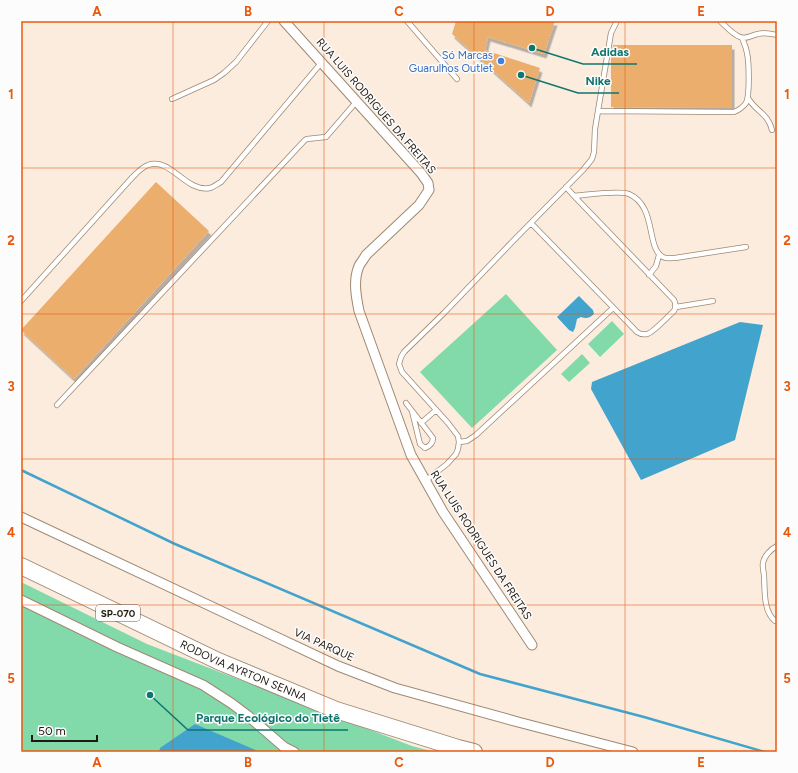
<svg xmlns="http://www.w3.org/2000/svg" width="798" height="773" font-family="Figtree,sans-serif">
	<style>
		.green { fill: #82daab }
		.water { fill: #42a3cd }
		.lines { fill: none; stroke-linecap: round; stroke-linejoin: round }
		.stream { stroke: #42a3cd; stroke-width: 2.5 }
		.building { fill: #ebae6d; filter: url(#shadow) }
		.lane-casing { stroke: #9f8972; stroke-width: 6 }
		.street-casing { stroke: #9f8972; stroke-width: 11 }
		.highway-casing { stroke: #9f8972; stroke-width: 18 }
		.lane { stroke: #fff; stroke-width: 4.5 }
		.street { stroke: #fff; stroke-width: 9 }
		.highway { stroke: #fff; stroke-width: 16 }
		.grid { fill: none; stroke: #e8590c; stroke-width: 1; stroke-opacity: 0.55 }
		.shop-dot { fill: #3f7fe0; stroke: #fcfcfc; stroke-width: 1.5 }
		.labels { text-anchor: middle; dominant-baseline: central; stroke-width: 3; stroke-linejoin: round; paint-order: stroke }
		.shield { fill: #fcfcfc; stroke: #635d57; stroke-width: 1 }
		.shield-label { font-size: 10px; font-weight: bold; fill: #211910 }
		.shop-label { font-size: 11px; fill: #366cbe; stroke: #fcfcfc; text-anchor: end }
		.street-label { font-size: 11px; fill: #211910; stroke: #fcfcfc }
		.leader { fill: none; stroke: #0f766e; stroke-width: 1.5 }
		.callout-dot { fill: #0f766e; stroke: #fcfcfc; stroke-width: 1.5 }
		.callout-label { font-size: 12px; text-anchor: middle; font-weight: bold; fill: #0f766e; stroke: #fcfcfc; stroke-width: 3; stroke-linejoin: round; paint-order: stroke }
		.neatline { fill: none; stroke: #e8590c; stroke-width: 1.5 }
		.grid-label { font-size: 13px; text-anchor: middle; font-weight: bold; fill: #e8590c }
	</style>
	<defs>
		<filter id="shadow"><feDropShadow dx="2.5" dy="4.5" stdDeviation="0" flood-color="#0004"/></filter>
	</defs>
	<rect width="100%" height="100%" fill="#fbecde"/>
	<!-- green -->
	<path class="green" d="M506 294 557 350 472 428 420 372Z
		M612 321 624 334 600 357 588 344Z
		M582 354 590 363 569 382 561 374Z
		M21 582 147 644 412 746 435 752H21Z"/>
	<!-- water -->
	<path class="water" d="M579 296 593 310 594 314C590 318 586 319 581 317L577 319 575 328 573 332 569 330 557 317Z
		M740 322 763 325 735 440 641 480 591 389 592 382Z
		M195 724 260 752H159L160 748Z"/>
	<g class="lines">
		<!-- stream -->
		<path class="stream" d="M21 470 175 544 480 674 644 717 765 752"/>
	</g>
	<!-- building -->
	<path class="building" d="M456 21H555L544 54 488 37 485 50 540 68 529 103 452 34Z
		M613 45H732V108L611 107V58Z
		M156 182 209 231 74 379 21 330Z"/>
	<g class="lines">
		<defs>
			<path id="lane" d="M407 21 457 79
				M720 21C726 26 732 34 740 37 746 40 751 35 758 34 764 32 771 34 777 35
				M748 98C756 112 768 113 772 130
				M172 99 214 80 224 73 236 62 268 21
				M598 111 734 112C739 110 743 107 746 103 750 95 749 62 747 53 746 47 744 43 742 38
				M566 187 574 196C587 195 618 190 629 194 657 206 646 249 663 257 666 259 671 258 675 258L746 247
				M531 223 637 332C640 334 643 335 647 334 653 333 668 316 674 311 676 307 676 304 674 300L574 196
				M649 275 656 266 659 255
				M21 301 129 181C135 175 140 168 148 165 171 157 186 193 210 188 214 187 217 184 221 182L322 62
				M676 307 713 301
				M406 403 433 438C433 443 430 446 425 448L420 444 412 411
				M57 405 305 140 307 139 326 137 357 101
				M421 423 436 410
				M459 442 467 441 476 435 613 308
				M425 481 447 464 456 454 458 449 459 442 458 436 448 423 402 372 399 364 401 357 404 352 444 313 514 240 583 170 592 159 594 152 595 129 611 33 617 21
				M777 546C771 549 764 556 763 563 762 567 764 572 764 576 765 590 763 611 775 621H777"/>
			<path id="street" d="M284 21 421 173 428 183 429 190 419 205 366 255C364 259 361 262 359 266 353 280 356 296 359 311L411 455 443 512 532 645
				M21 517 338 666 395 688 518 722 633 752
				M21 600 117 647 203 685 231 703 247 715 284 747 294 752"/>
			<g id="highway">
				<path id="s1" d="M21 566 218 661 336 710 458 748 474 752"/>
			</g>
		</defs>
		<!-- lane casing -->
		<use href="#lane" class="lane-casing"/>
		<!-- street casing -->
		<use href="#street" class="street-casing"/>
		<!-- highway casing -->
		<use href="#highway" class="highway-casing"/>
		<!-- lane -->
		<use href="#lane" class="lane"/>
		<!-- street -->
		<use href="#street" class="street"/>
		<!-- highway -->
		<use href="#highway" class="highway"/>
	</g>
	<!-- grid -->
	<path class="grid" d="M173 21V752M324 21V752M474 21V752M625 21V752M21 168H777M21 314H777M21 459H777M21 605H777"/>
	<!-- markers -->
	<circle class="shop-dot" cx="501" cy="61" r="4"/>
	<g class="labels">
		<!-- shield labels -->
		<rect class="shield" x="96" y="605" width="44" height="16" rx="3"/>
		<g class="shield-label">
			<text x="118" y="613">SP-070</text>
		</g>
		<!-- shop labels -->
		<g class="shop-label">
			<text x="493" y="55">Só Marcas<tspan x="493" dy="13">Guarulhos Outlet</tspan></text>
		</g>
		<!-- street labels -->
		<g class="street-label">
			<text transform="translate(376 106) rotate(49)">RUA LUIS RODRIGUES DA FREITAS</text>
			<text transform="translate(481 545) rotate(57)">RUA LUIS RODRIGUES DA FREITAS</text>
			<text transform="translate(324 645) rotate(24)">VIA PARQUE</text>
			<text stroke="none"><textPath href="#s1" startOffset="246">RODOVIA AYRTON SENNA</textPath></text>
		</g>
	</g>
	<!-- callouts -->
	<path class="leader" d="M532 48L583 64H637M521 75L578 93H619M150 695L188 730H348"/>
	<g class="callout-dot">
		<circle cx="532" cy="48" r="4"/>
		<circle cx="521" cy="75" r="4"/>
		<circle cx="150" cy="695" r="4"/>
	</g>
	<g class="callout-label">
		<text x="610" y="56">Adidas</text>
		<text x="598" y="85">Nike</text>
		<text x="268" y="722">Parque Ecológico do Tietê</text>
	</g>
	<!-- border -->
	<rect width="798" height="773" fill="none" stroke="#fcfcfc" stroke-width="44"/>
	<!-- scale -->
	<path d="M32 735v6h65v-6" fill="none" stroke="#211910" stroke-width="2"/>
	<text x="38" y="735" font-size="12" fill="#211910" stroke="#fcfcfc" stroke-width="3" paint-order="stroke">50 m</text>
	<rect x="22" y="22" width="754" height="729" class="neatline"/>
	<g class="grid-label">
		<text x="97" y="16">A</text>
		<text x="248" y="16">B</text>
		<text x="399" y="16">C</text>
		<text x="550" y="16">D</text>
		<text x="701" y="16">E</text>
		<text x="11" y="99">1</text>
		<text x="787" y="99">1</text>
		<text x="11" y="245">2</text>
		<text x="787" y="245">2</text>
		<text x="11" y="391">3</text>
		<text x="787" y="391">3</text>
		<text x="11" y="537">4</text>
		<text x="787" y="537">4</text>
		<text x="11" y="683">5</text>
		<text x="787" y="683">5</text>
		<text x="97" y="767">A</text>
		<text x="248" y="767">B</text>
		<text x="399" y="767">C</text>
		<text x="550" y="767">D</text>
		<text x="701" y="767">E</text>
	</g>
</svg>
